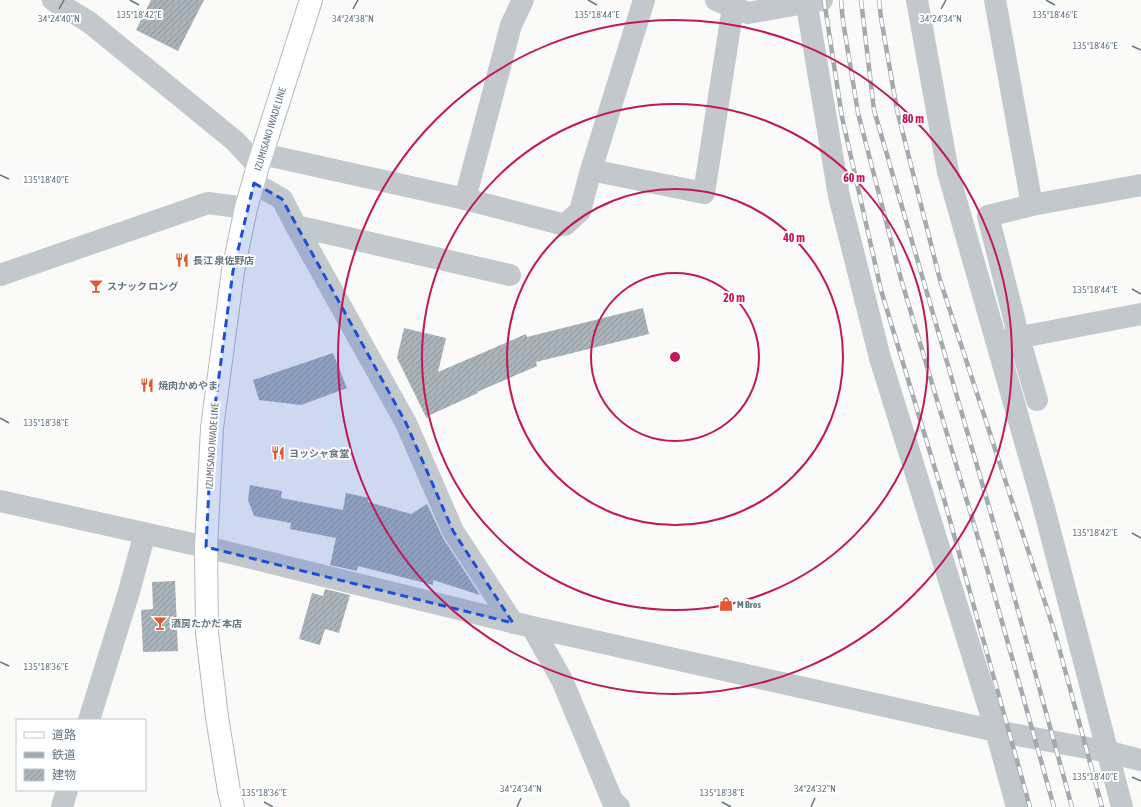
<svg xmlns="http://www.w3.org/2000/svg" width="1141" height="807" font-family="'Asap Condensed','Noto Sans JP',sans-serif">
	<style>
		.building { fill: url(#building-hatch) }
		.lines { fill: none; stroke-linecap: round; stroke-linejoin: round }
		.major-casing { stroke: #b5babe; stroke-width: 24 }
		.minor { stroke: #c3c8cc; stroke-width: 22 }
		.major { stroke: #fff; stroke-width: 22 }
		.rail-casing { stroke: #a2aab0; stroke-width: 4.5 }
		.rail { stroke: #fff; stroke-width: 3; stroke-dasharray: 9; stroke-linecap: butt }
		.marked { fill: #1d4ed8; fill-opacity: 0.2; stroke: #1d4ed8; stroke-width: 3; stroke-dasharray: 8 5; stroke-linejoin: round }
		.ticks { fill: none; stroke: #657683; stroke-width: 1.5 }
		.ring { fill: none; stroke: #c2185b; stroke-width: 2 }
		.labels { text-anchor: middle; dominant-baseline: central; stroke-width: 4; stroke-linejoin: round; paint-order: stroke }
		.street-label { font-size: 10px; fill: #657683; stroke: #fff }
		.poi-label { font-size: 10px; font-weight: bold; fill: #657683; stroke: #fff; text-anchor: start }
		.ticks-label { font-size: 10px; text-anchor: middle; fill: #657683; stroke: #fff; stroke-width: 4; stroke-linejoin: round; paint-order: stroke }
		.centre { fill: #c2185b; stroke: #fff; stroke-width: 2 }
		.ring-label { font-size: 12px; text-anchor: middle; font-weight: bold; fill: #c2185b; stroke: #fff; stroke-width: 4; stroke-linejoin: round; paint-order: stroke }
	</style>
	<defs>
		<pattern id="building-hatch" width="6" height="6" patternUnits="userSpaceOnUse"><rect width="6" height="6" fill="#aab3b9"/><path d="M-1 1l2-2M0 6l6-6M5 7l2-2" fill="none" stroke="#8e969c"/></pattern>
	</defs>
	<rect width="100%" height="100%" fill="#fafaf8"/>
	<!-- building -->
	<path class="building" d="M151 0H204L178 51 136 30Z
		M643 308 649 334 536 362 537 366 477 392 478 393 428 416 427 419 397 358 404 328 446 338 438 372 526 334 527 337Z
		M333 353 347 388 301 405 259 400 253 380Z
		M250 485 282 491 281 498 343 510 346 493 369 498 368 502 411 514 427 504 443 538 480 595 433 580V585L358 566 357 571 330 565 336 538 290 529 291 523 254 516 248 500Z
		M175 581 178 651 143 652 141 610 153 609 152 582Z
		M325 589 350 595 339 633 325 629 320 645 299 639 312 593 323 596Z"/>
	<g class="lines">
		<defs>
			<path id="major" d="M233 807 229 791 217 717 207 633 206 547 212 428 233 271 246 208 258 166 311 0"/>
		</defs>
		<!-- major casing -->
		<use href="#major" class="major-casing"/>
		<!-- minor -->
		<path class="minor" d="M53 0 89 22 235 141 258 166
			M523 0 511 25 465 199 565 225 580 211 591 170 644 0
			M716 0 748 13 822 0
			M806 0 839 196 880 358 996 731 1017 807
			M917 0 948 172 1044 508 1122 807
			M995 0 1032 205
			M262 154 465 199
			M591 170 704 193 733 7
			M254 183 282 199 296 226 406 423 453 531 513 623
			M296 226 510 275
			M0 275 208 203 246 208
			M1006 340 1141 314
			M1037 400 1019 338 988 216 1032 205 1141 185
			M0 501 206 547 532 627 996 731 1109 752 1141 760
			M532 627 562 680 612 800 619 807
			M89 720 128 595 145 533
			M62 807 67 790"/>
		<!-- major -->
		<use href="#major" class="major"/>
		<defs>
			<path id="rail" d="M824 0 842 117 881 290 942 492 1030 807
				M841 0 843 21 858 113 901 279 986 565 1054 807
				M861 0 874 110 1000 545 1072 807
				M879 0 881 18 897 110 940 280 1055 633 1102 807"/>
		</defs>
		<!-- rail casing -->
		<use href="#rail" class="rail-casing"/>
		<!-- rail -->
		<use href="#rail" class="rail"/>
	</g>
	<!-- marked area -->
	<path class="marked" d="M254 183 282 199 406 423 453 531 513 623 206 547 212 428 233 271Z"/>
	<!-- ticks -->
	<path class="ticks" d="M130 0 139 5M588 0 597 5M1046 0 1055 5M59 9 64 0M353 9 358 0M941 9 946 0M1132 46 1141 50M0 175 9 179M1132 289 1141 294M0 418 9 423M1132 533 1141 538M0 662 9 666M1132 777 1141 781M264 802 273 807M722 802 731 807M517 807 521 798M811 807 815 798"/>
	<!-- distance rings -->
	<g class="ring">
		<circle cx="675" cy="357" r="84"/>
		<circle cx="675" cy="357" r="168"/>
		<circle cx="675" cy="357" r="253"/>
		<circle cx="675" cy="357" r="337"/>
	</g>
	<!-- icons -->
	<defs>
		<symbol id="restaurant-bare" viewBox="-9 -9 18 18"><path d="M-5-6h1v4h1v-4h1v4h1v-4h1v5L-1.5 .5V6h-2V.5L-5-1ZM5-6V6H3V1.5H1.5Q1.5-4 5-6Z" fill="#e4572e" stroke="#fff" stroke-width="2.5" paint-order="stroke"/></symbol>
		<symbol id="bar-bare" viewBox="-9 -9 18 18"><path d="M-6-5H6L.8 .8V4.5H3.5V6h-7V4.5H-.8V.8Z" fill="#e4572e" stroke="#fff" stroke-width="2.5" paint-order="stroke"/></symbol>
		<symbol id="shop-bare" viewBox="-9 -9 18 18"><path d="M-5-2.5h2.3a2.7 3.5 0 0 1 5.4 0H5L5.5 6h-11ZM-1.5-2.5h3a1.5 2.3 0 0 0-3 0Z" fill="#e4572e" stroke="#fff" stroke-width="2.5" paint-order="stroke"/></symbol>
	</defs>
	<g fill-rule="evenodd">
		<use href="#restaurant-bare" x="172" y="250" width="20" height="20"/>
		<use href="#bar-bare" x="86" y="276" width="20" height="20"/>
		<use href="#restaurant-bare" x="137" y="375" width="20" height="20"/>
		<use href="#restaurant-bare" x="268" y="443" width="20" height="20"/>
		<use href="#shop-bare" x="716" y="594" width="20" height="20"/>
		<use href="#bar-bare" x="150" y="613" width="20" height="20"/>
	</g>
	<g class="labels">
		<!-- street labels -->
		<g class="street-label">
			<text transform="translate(270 129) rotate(-73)">IZUMISANO IWADE LINE</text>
			<text transform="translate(212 446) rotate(-86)">IZUMISANO IWADE LINE</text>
		</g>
		<!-- poi labels -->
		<g class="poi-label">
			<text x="193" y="260">長江 泉佐野店</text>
			<text x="107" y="286">スナック ロング</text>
			<text x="158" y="385">焼肉かめやま</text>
			<text x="289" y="453">ヨッシャ食堂</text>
			<text x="737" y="604">M Bros</text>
			<text x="171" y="623">酒房たかだ 本店</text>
		</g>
	</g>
	<g class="ticks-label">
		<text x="1055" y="18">135°18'46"E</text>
		<text x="139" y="18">135°18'42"E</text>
		<text x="597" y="18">135°18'44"E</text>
		<text x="941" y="22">34°24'34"N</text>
		<text x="59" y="22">34°24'40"N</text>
		<text x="353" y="22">34°24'38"N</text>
		<text x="1095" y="49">135°18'46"E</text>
		<text x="46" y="183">135°18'40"E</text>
		<text x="1095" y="293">135°18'44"E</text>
		<text x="46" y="426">135°18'38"E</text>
		<text x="1095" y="536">135°18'42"E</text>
		<text x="46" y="670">135°18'36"E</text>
		<text x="1095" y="780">135°18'40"E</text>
		<text x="521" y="792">34°24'34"N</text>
		<text x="815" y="792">34°24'32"N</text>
		<text x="264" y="796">135°18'36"E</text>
		<text x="722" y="796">135°18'38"E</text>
	</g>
	<circle cx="675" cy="357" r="6" class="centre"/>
	<g class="ring-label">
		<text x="913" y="123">80 m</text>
		<text x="854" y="182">60 m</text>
		<text x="794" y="242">40 m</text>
		<text x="734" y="302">20 m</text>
	</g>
	<!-- legend -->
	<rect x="16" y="719" width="130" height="72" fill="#ffffff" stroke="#c1c8cd"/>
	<rect x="24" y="732" width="20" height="6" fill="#ffffff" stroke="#c1c8cd"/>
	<text x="52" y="739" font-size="12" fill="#657683">道路</text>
	<rect x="24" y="752" width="20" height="6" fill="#a2aab0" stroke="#c1c8cd"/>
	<text x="52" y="759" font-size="12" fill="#657683">鉄道</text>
	<rect x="24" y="769" width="20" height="12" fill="url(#building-hatch)" stroke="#c1c8cd"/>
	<text x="52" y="779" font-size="12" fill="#657683">建物</text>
</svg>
